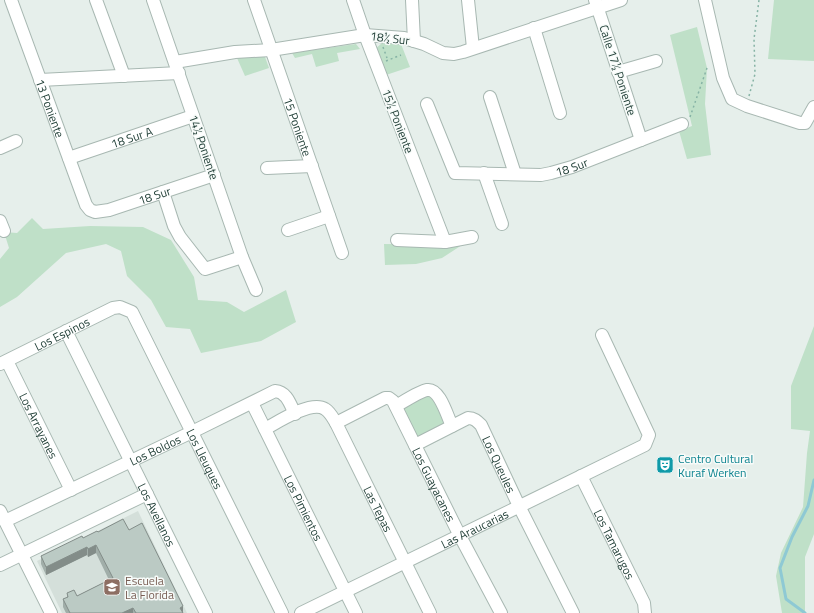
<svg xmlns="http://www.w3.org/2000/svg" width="814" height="613" font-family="'Titillium Web',sans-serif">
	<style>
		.built { fill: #d4dfda }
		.green { fill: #bfe0c8 }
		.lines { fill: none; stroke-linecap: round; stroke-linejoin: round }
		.stream { stroke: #8ec9d4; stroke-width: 3 }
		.minor-casing { stroke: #a8b8b2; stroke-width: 14 }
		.path { stroke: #86b3a5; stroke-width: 1.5; stroke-dasharray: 2 3; stroke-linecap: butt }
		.minor { stroke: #fff; stroke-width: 12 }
		.wall { fill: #a1aea9 }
		.shaded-wall { fill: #838d89 }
		.building { fill: #bbcac4; stroke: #838d89 }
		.labels { text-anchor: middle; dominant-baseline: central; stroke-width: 3; stroke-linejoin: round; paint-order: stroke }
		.street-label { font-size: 12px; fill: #24423a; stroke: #f7fbf9 }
		.culture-label { font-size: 12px; fill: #0d838f; stroke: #f7fbf9; text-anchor: start }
		.education-label { font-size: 12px; fill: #785e54; stroke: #f7fbf9; text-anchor: start }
	</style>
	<rect width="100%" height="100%" fill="#e6efeb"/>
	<!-- built -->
	<path class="built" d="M138 511 187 613H62L37 561Z"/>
	<!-- green -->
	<path class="green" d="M774 0H814V61L768 59Z
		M697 27 707 68 705 104 711 155 687 159 679 131 692 126 670 35Z
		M382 43 401 44 410 67 386 75 374 50Z
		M356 44 360 49 337 53 339 61 316 67 312 54 295 58 292 53Z
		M264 54 269 68 245 76 237 58Z
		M32 218 43 229 90 226 143 227 171 240 194 277 198 300 227 302 244 312 286 290 296 322 261 341 201 353 190 329 166 327 151 300 127 276 121 251 106 244 66 253 17 297 0 307V259L9 248 4 232 17 233Z
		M384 244 462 245 442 258 416 264 385 265Z
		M814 326V534L805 557V613H782L776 576 781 553 803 507 807 453 810 431 791 429V386Z
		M434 391 452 426 415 445 396 406Z"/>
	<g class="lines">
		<!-- stream -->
		<path class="stream" d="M805 613 786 599 780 568 792 537 808 506 814 480"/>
		<defs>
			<g id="minor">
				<path id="s1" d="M11 0 86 205 90 210 95 212 109 210 214 175"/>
				<path d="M96 0 124 76"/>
				<path d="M153 0 242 257 256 290"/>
				<path id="s2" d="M254 0 342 253"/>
				<path d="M353 0 365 35 445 242"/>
				<path d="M412 0 414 41"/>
				<path d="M468 0 473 48"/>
				<path d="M595 0 641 140"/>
				<path d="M705 0 723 78 732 99 747 106 800 123H805L814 107"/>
				<path d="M534 28 560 113"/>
				<path d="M175 62 235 52 271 50 365 35 404 38 424 44 443 53 454 54 463 52 621 0"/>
				<path d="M618 72 656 61"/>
				<path d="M40 80 179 73"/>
				<path d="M490 97 515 174"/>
				<path id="s3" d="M427 104 455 173 541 175 551 173 572 167 682 124"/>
				<path d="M0 148 16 141"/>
				<path id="s4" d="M69 158 193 116"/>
				<path d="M267 168 312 166"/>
				<path d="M484 173 502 224"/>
				<path d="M163 192 174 226 180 237 205 269 242 257"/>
				<path d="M0 221 4 231"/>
				<path d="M288 230 329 216"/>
				<path d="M397 240 445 242 472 237"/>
				<path id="s5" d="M66 331 206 613"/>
				<path id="s6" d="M7 361 71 490"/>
				<path id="s7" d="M0 364 113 308 120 307 132 312 282 613"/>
				<path id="s8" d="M252 403 356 613"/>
				<path d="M396 406C403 402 420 391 427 390 440 388 447 416 452 426"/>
				<path id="s9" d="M336 423 385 398H389L393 401 460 536 501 613"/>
				<path id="s10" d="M265 429C278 422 311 400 325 409 330 412 333 418 336 423L430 613"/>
				<path id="s11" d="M415 445 468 418C474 418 477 421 481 425L519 506 573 613"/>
				<path id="s12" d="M581 476 644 603 645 613"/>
				<path d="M0 511 51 613"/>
				<path id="s13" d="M5 521 192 432 275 391C287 392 290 404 295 414"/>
				<path d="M0 565 147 494"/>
				<path id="s14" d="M301 613 645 445 649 435 602 335"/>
			</g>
		</defs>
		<!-- minor casing -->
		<use href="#minor" class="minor-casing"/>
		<!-- path -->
		<path class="path" d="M383 47 387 58
			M386 61 401 55
			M749 96 755 74 754 39 759 0
			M690 117 707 68"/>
		<!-- minor -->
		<use href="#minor" class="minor"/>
	</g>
	<!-- wall -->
	<path class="wall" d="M129 530 183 613H66L63 607V599L67 598V593L77 596 109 580 96 553 88 557 87 555 46 575 41 564V556L98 532Z"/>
	<!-- shaded-wall -->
	<path class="shaded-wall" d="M96 545V553L88 557V549Z
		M87 547V555L46 575V567Z
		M183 606V613H180V608Z
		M133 608V613H122Z"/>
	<!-- building -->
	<path class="building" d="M123 519 129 530 142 523 183 606 180 608 183 613H136L133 608 122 613H70L63 599 68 597 67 593 74 590 77 596 113 578 96 545 88 549 87 547 46 567 41 556 82 536 83 538 97 531 98 532Z"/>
	<!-- icons -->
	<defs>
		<symbol id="theatre-square" viewBox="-11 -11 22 22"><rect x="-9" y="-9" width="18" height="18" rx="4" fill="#0f9aa8" stroke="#f7fbf9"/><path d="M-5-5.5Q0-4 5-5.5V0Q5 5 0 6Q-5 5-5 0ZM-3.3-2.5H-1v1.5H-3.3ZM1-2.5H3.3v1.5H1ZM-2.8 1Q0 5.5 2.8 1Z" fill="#fff"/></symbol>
		<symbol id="school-square" viewBox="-11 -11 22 22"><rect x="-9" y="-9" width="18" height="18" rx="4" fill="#8d6e63" stroke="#f7fbf9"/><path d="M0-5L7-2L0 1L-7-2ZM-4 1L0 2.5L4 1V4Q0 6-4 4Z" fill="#fff"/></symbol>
	</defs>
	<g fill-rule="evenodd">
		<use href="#theatre-square" x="655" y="455" width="20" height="20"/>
		<use href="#school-square" x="102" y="577" width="20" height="20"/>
	</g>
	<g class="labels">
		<!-- street labels -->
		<g class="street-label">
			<text transform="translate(390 38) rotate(7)">18½ Sur</text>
			<text transform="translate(618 70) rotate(72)">Calle 17½ Poniente</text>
			<text stroke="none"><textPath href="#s1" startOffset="115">13 Poniente</textPath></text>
			<text transform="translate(398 121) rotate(69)">15½ Poniente</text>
			<text stroke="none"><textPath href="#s2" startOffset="134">15 Poniente</textPath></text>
			<text stroke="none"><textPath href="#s4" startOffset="66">18 Sur A</textPath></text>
			<text transform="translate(204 147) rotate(71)">14½ Poniente</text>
			<text stroke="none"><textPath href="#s3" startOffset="192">18 Sur</textPath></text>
			<text stroke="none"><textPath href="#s1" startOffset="292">18 Sur</textPath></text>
			<text stroke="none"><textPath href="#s7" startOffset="69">Los Espinos</textPath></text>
			<text stroke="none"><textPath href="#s6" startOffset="72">Los Arrayanes</textPath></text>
			<text stroke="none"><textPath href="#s13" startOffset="166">Los Boldos</textPath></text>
			<text stroke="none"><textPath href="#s7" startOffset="310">Los Lleuques</textPath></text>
			<text stroke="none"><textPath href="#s11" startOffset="118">Los Queules</textPath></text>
			<text stroke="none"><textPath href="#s9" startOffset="157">Los Guayacanes</textPath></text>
			<text stroke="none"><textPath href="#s8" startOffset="117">Los Pimientos</textPath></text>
			<text stroke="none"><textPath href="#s10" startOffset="179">Las Tepas</textPath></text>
			<text stroke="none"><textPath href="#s5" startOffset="205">Los Avellanos</textPath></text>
			<text stroke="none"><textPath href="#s14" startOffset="193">Las Araucarias</textPath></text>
			<text stroke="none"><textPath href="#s12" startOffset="76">Los Tamarugos</textPath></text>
		</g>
		<!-- culture labels -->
		<g class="culture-label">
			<text x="678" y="458">Centro Cultural<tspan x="678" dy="14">Kuraf Werken</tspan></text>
		</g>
		<!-- education labels -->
		<g class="education-label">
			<text x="125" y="580">Escuela<tspan x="125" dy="14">La Florida</tspan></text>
		</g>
	</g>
</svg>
